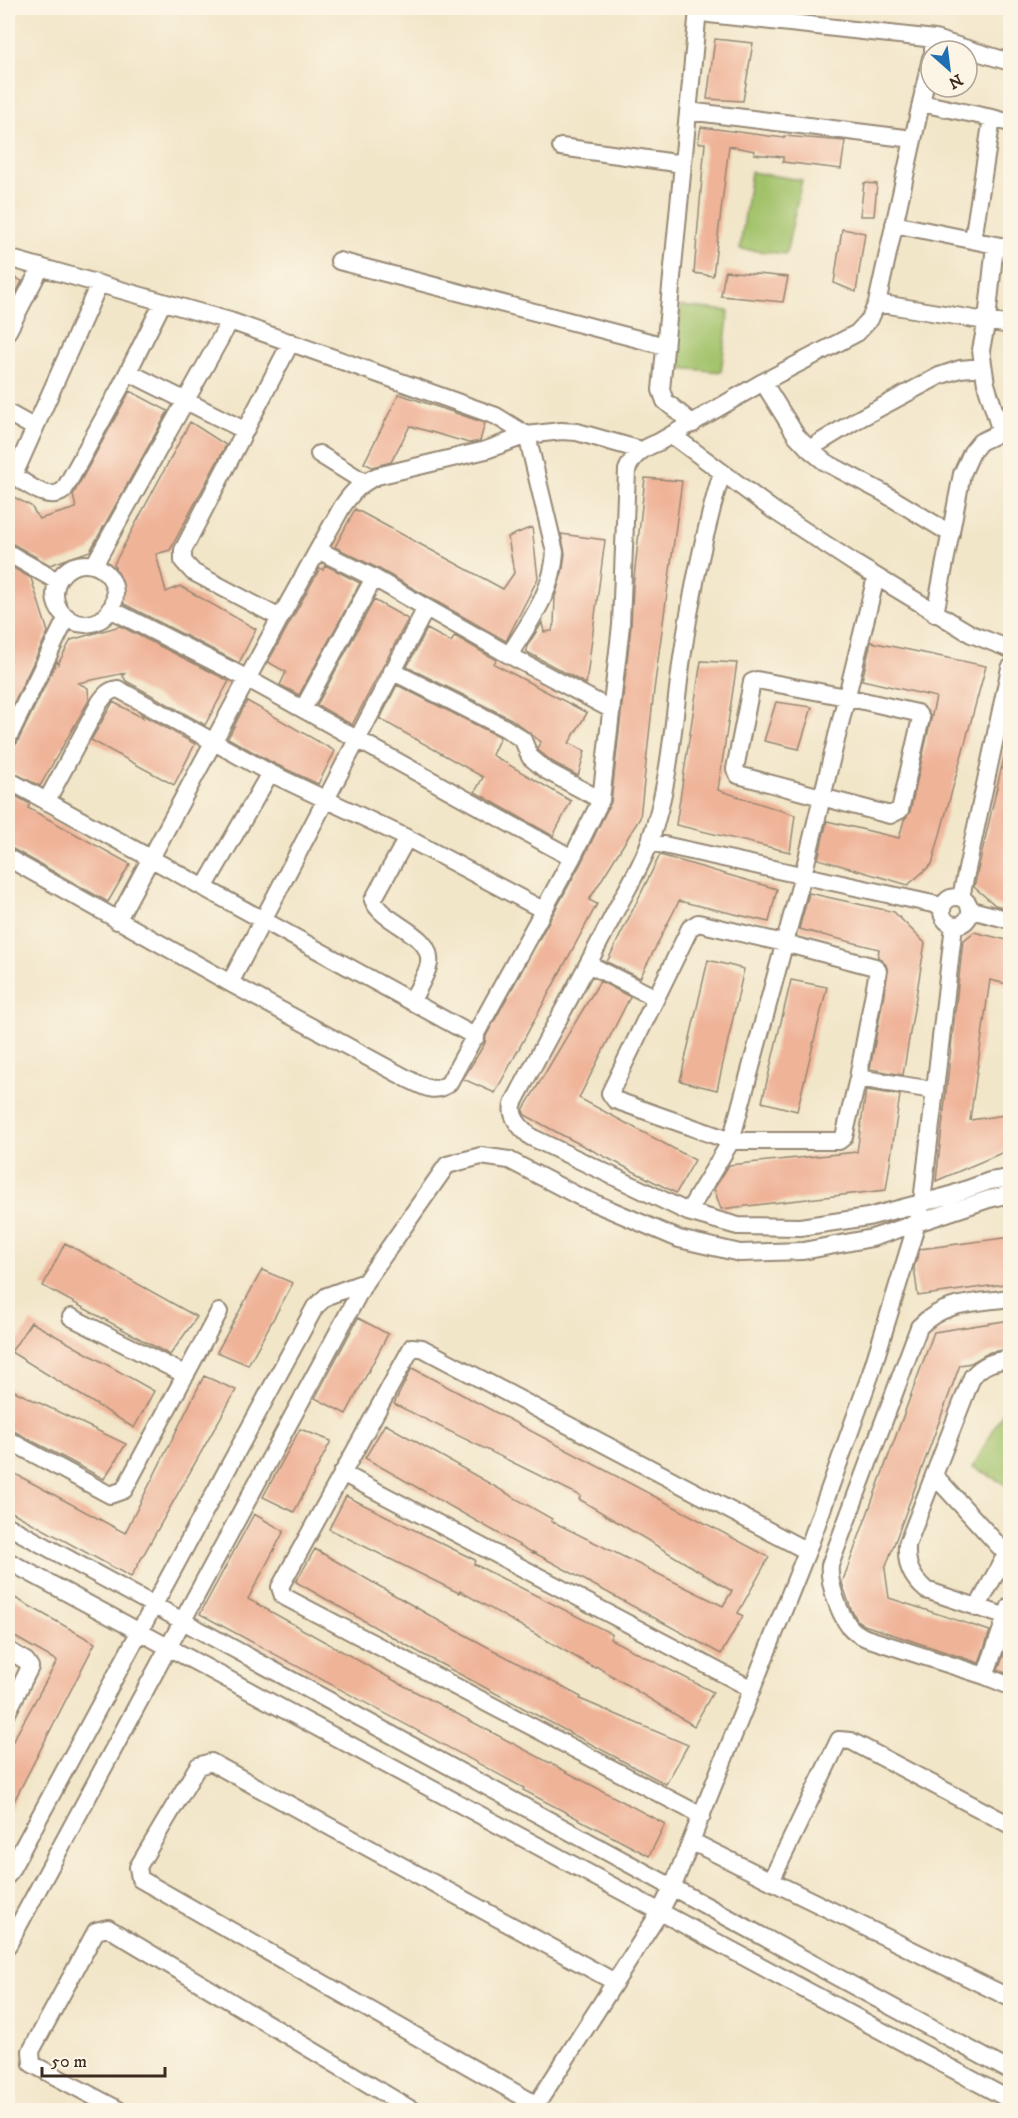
<svg xmlns="http://www.w3.org/2000/svg" width="1018" height="2118" font-family="'IM FELL DW Pica',serif">
	<style>
		.green { fill: #a2c26a; stroke: #6e7644; stroke-width: 1.5 }
		.building { fill: #efb398 }
		.lines { fill: none; stroke-linecap: round; stroke-linejoin: round }
		.minor-casing { stroke: #968874; stroke-width: 20 }
		.minor { stroke: #fff; stroke-width: 16 }
	</style>
	<rect width="100%" height="100%" fill="#fcf5e5"/>
	<filter id="ink" filterUnits="userSpaceOnUse"><feTurbulence type="fractalNoise" baseFrequency=".0167" numOctaves="2"/><feDisplacementMap in="SourceGraphic" scale="12" xChannelSelector="R" yChannelSelector="G"/><feConvolveMatrix kernelMatrix="1 2 1 2 8 2 1 2 1" color-interpolation-filters="sRGB"/></filter>
	<filter id="wash" filterUnits="userSpaceOnUse"><feTurbulence type="fractalNoise" baseFrequency=".008" numOctaves="4" result="noise"/><feDisplacementMap in="SourceGraphic" scale="24" xChannelSelector="R" yChannelSelector="G"/><feGaussianBlur stdDeviation="1.35" result="paint"/><feColorMatrix in="noise" values="0 0 0 0 0 0 0 0 0 0 0 0 0 0 0 0 0 1.4 0 .05"/><feComposite in="paint" operator="in"/></filter>
	<g filter="url(#wash)">
		<rect width="100%" height="100%" fill="#f2e6c9"/>
		<!-- green -->
		<path class="green" d="M751 172 802 180 786 254 740 249Z
			M681 306 729 311 721 372 670 367Z
			M1010 1399V1487L973 1467Z"/>
		<g id="blocks">
			<!-- building -->
			<path class="building" d="M715 39 753 43 743 101 707 99Z
				M701 127 784 138V136L845 141 841 169 783 162V157L754 154 755 151 729 146 713 276 694 273 705 143H698Z
				M864 183 877 184 874 216H860Z
				M842 229 865 233 856 292 834 283Z
				M725 271 788 277 783 302 721 296Z
				M8 274 22 281 8 309Z
				M130 391 168 411 90 551 50 565 13 544 8 543V494L31 506 39 519 76 508 73 495Z
				M399 394 485 423 480 441 469 443 410 426 391 462 372 467 364 463Z
				M190 422 226 445 170 550 156 554 166 592 180 586 256 629 239 663 124 604 114 564Z
				M645 478 682 481 654 690 640 818 589 900 597 904 495 1093 463 1079 485 1043 486 1036 581 863 611 802 631 626 633 587Z
				M355 509 503 589 514 573 508 537 532 527 538 578 506 641 379 569 335 547Z
				M561 534 605 540 586 684 527 652V646L542 623 544 632 552 631 553 625H554L555 597 563 569 565 553Z
				M8 565 31 578 48 632 8 715Z
				M325 565 360 583 299 695 280 685 286 672 268 662 320 568 323 570Z
				M374 600 408 619 352 725 317 705Z
				M120 626 229 681 205 725 126 681 123 676 125 673 78 683 88 688 89 700 40 786 8 770V748L13 747 17 743 57 661 58 664 71 640Z
				M427 629 451 642 455 636 496 660 494 664 587 713 569 743 585 751 578 776 553 762 539 751 537 748 541 742 511 719 407 667Z
				M871 642 986 666 932 864 908 885 818 859 827 821 899 838 904 820 910 812 936 697 862 680Z
				M701 661 737 663 718 790 795 815 790 852 676 825Z
				M397 685 500 737 492 755 571 801 553 836 475 792 483 777 380 719Z
				M247 701 335 751 318 784 275 764 228 738Z
				M113 702 143 718 141 714 195 744 174 785 91 740Z
				M776 702 812 707 799 749 764 741Z
				M1006 748H1011V909L995 905 974 887Z
				M8 792 30 804 28 808 130 864 108 902 13 849 8 848Z
				M660 855 777 889 769 922 679 901 640 978 607 962Z
				M809 893 894 912 925 943 903 1075 870 1069 888 972 886 965 878 957 879 949 799 929Z
				M974 932 1011 941V985L990 980 970 1120 1011 1114V1149L936 1181 963 941Z
				M708 960 744 969 717 1090 680 1081Z
				M791 980 827 987 797 1111 762 1102Z
				M600 981 630 997 579 1098 695 1160 676 1193 560 1134 525 1115 524 1113 523 1110Z
				M866 1090 900 1095 886 1190 721 1209 714 1189 729 1165 857 1152Z
				M1011 1237V1283L918 1296 914 1267 920 1249Z
				M65 1243 197 1317 170 1355 43 1286Z
				M262 1270 293 1283 248 1365 217 1352Z
				M358 1318 388 1334 346 1414 315 1398Z
				M1011 1320V1349L990 1352 971 1363 960 1365 885 1569 889 1598 990 1631 979 1663 864 1625 857 1620 851 1609 842 1583 934 1332Z
				M31 1322 154 1391 134 1428 11 1352Z
				M412 1368 769 1557 738 1613 743 1616 721 1654 533 1552V1553L365 1458 385 1424 552 1519 551 1521 723 1606 732 1591 579 1499 581 1496 394 1404Z
				M204 1376 236 1390 131 1577 8 1510V1470L125 1533Z
				M8 1388 126 1444 104 1479 8 1428Z
				M300 1429 331 1441 294 1512 263 1497Z
				M346 1496 475 1560 474 1564 612 1634 610 1639 713 1692 694 1726 596 1666 595 1668 460 1591 459 1593 329 1529Z
				M254 1514 284 1531 248 1599 397 1682 665 1824 649 1856 523 1790 524 1788 200 1614Z
				M315 1549 441 1622 581 1697 580 1699 688 1745 666 1784 422 1654 296 1582Z
				M8 1594 95 1643 8 1813V1750L57 1661 8 1633Z
				M1010 1638H1011V1675L998 1670Z"/>
		</g>
	</g>
	<g filter="url(#ink)">
		<use href="#blocks" fill-opacity="0" stroke="#968874" stroke-width="1.5"/>
		<g class="lines">
			<defs>
				<path id="minor" d="M933 49 935 39 1010 62
					M921 103 992 118 973 240
					M688 111 913 139
					M992 118 1010 123
					M561 147 683 164
					M894 224 1010 248
					M995 245 987 320 981 350 986 384 1001 432
					M8 258 230 321 496 416 527 435 555 552C553 592 529 623 509 655
					M339 261 665 346
					M877 303 1010 325
					M8 331 41 267
					M128 372 244 430
					M763 382 796 435 809 449 825 462 882 492 951 534
					M8 413 35 428
					M693 424 665 401 661 390 698 10 709 14 935 39
					M672 435 773 510 854 563 971 634 1010 649
					M809 449 855 421 939 376 960 369 983 367
					M319 454 364 482
					M8 472C23 480 47 504 64 490L120 388 163 302
					M722 472C704 533 691 595 682 658 673 721 671 780 650 841 642 866 626 890 614 914 582 977 547 1039 514 1102 508 1116 521 1128 531 1137L688 1212 738 1226 800 1227 868 1217 948 1196 990 1181 1010 1178
					M14 475 99 284
					M318 550 374 578 509 655 612 710
					M8 553 57 581
					M55 594a30 30 0 1 1 60 0a30 30 0 1 1-60 0Z
					M94 565 230 321
					M110 609 248 679 572 858
					M935 614 962 474 972 452 980 442 1001 432 1010 433
					M280 618 193 572 183 561V550L291 342
					M392 671 505 728 523 740 530 757 547 771 601 800
					M757 680 846 697 917 713 921 718 900 810 890 815 738 775 735 769 752 682Z
					M303 709 374 578
					M8 738 67 617
					M8 780 476 1037
					M46 802 100 702C105 695 109 690 118 689L270 773 407 838 543 910
					M407 838 373 900C382 924 433 933 429 963 428 973 416 991 412 1001
					M650 842 942 906
					M8 858 230 983 408 1079C422 1086 435 1095 449 1083L572 858 601 800 621 625 627 470C633 455 643 448 659 442L763 382 857 333 870 319 877 303 931 58
					M204 888 270 773
					M942 911a14 14 0 1 1 28 0a14 14 0 1 1-28 0Z
					M961 897 1010 668
					M971 910 1010 920
					M117 921 280 618 342 507C352 492 361 483 377 476L486 450 527 435 561 431 577 432 641 450
					M698 923 784 943 875 967 878 971 858 1078 844 1137 839 1141H731L615 1100 610 1093 690 928Z
					M588 964 656 998
					M230 983 426 608
					M858 1078 933 1090
					M688 1212 731 1141 803 875 876 577
					M1010 1298C976 1303 944 1301 919 1327L830 1565C828 1582 839 1613 849 1626 854 1632 859 1635 866 1638L985 1676 1010 1686
					M71 1317 186 1375
					M1010 1359C994 1361 983 1364 972 1377L907 1545C906 1565 911 1577 926 1590L1010 1618
					M8 1440 110 1495 124 1490 219 1312
					M342 1473 752 1689
					M934 1475 1010 1558
					M8 1526 1010 2071
					M8 1561 1010 2100
					M977 1608 1010 1547
					M8 1650 26 1661 30 1667 8 1711
					M985 1676 1010 1606
					M702 1816 283 1596 280 1587 412 1347 422 1348 807 1551
					M691 1841 771 1881 839 1740 851 1741 1010 1825
					M8 1875 315 1307 327 1296 365 1282
					M771 1881 1010 1998
					M8 1945 365 1282 447 1165 481 1156 509 1160 578 1196 679 1239 740 1253 803 1251 872 1238 989 1199 1010 1194
					M537 2105 140 1879 138 1867 198 1766 211 1762 615 1982
					M119 2110 32 2064 31 2051 96 1931 108 1928 412 2110
					M533 2110 660 1912 673 1886 808 1549 871 1373 917 1223 922 1202 954 925"/>
			</defs>
			<!-- minor casing -->
			<use href="#minor" class="minor-casing"/>
			<!-- minor -->
			<use href="#minor" class="minor"/>
		</g>
	</g>
	<!-- margin -->
	<rect width="1018" height="2118" fill="none" stroke="#fcf5e5" stroke-width="30"/>
	<!-- north arrow -->
	<g transform="translate(949 69) rotate(152)"><circle r="28" fill="#fcf5e5" stroke="#afa495" stroke-width="1.5"/>
	<path d="M0-4.5L10 22L0 15L-10 22Z" fill="#1f6fb2"/>
	<text y="-9" font-size="16" font-weight="bold" text-anchor="middle" fill="#3b2a1e">N</text>
	</g>
	<!-- scale -->
	<path d="M42 2067v9h123v-9" fill="none" stroke="#3b2a1e" stroke-width="3"/>
	<text x="51" y="2067" font-size="18" fill="#3b2a1e" stroke="#fcf5e5" stroke-width="4.5" paint-order="stroke">50 m</text>
</svg>
